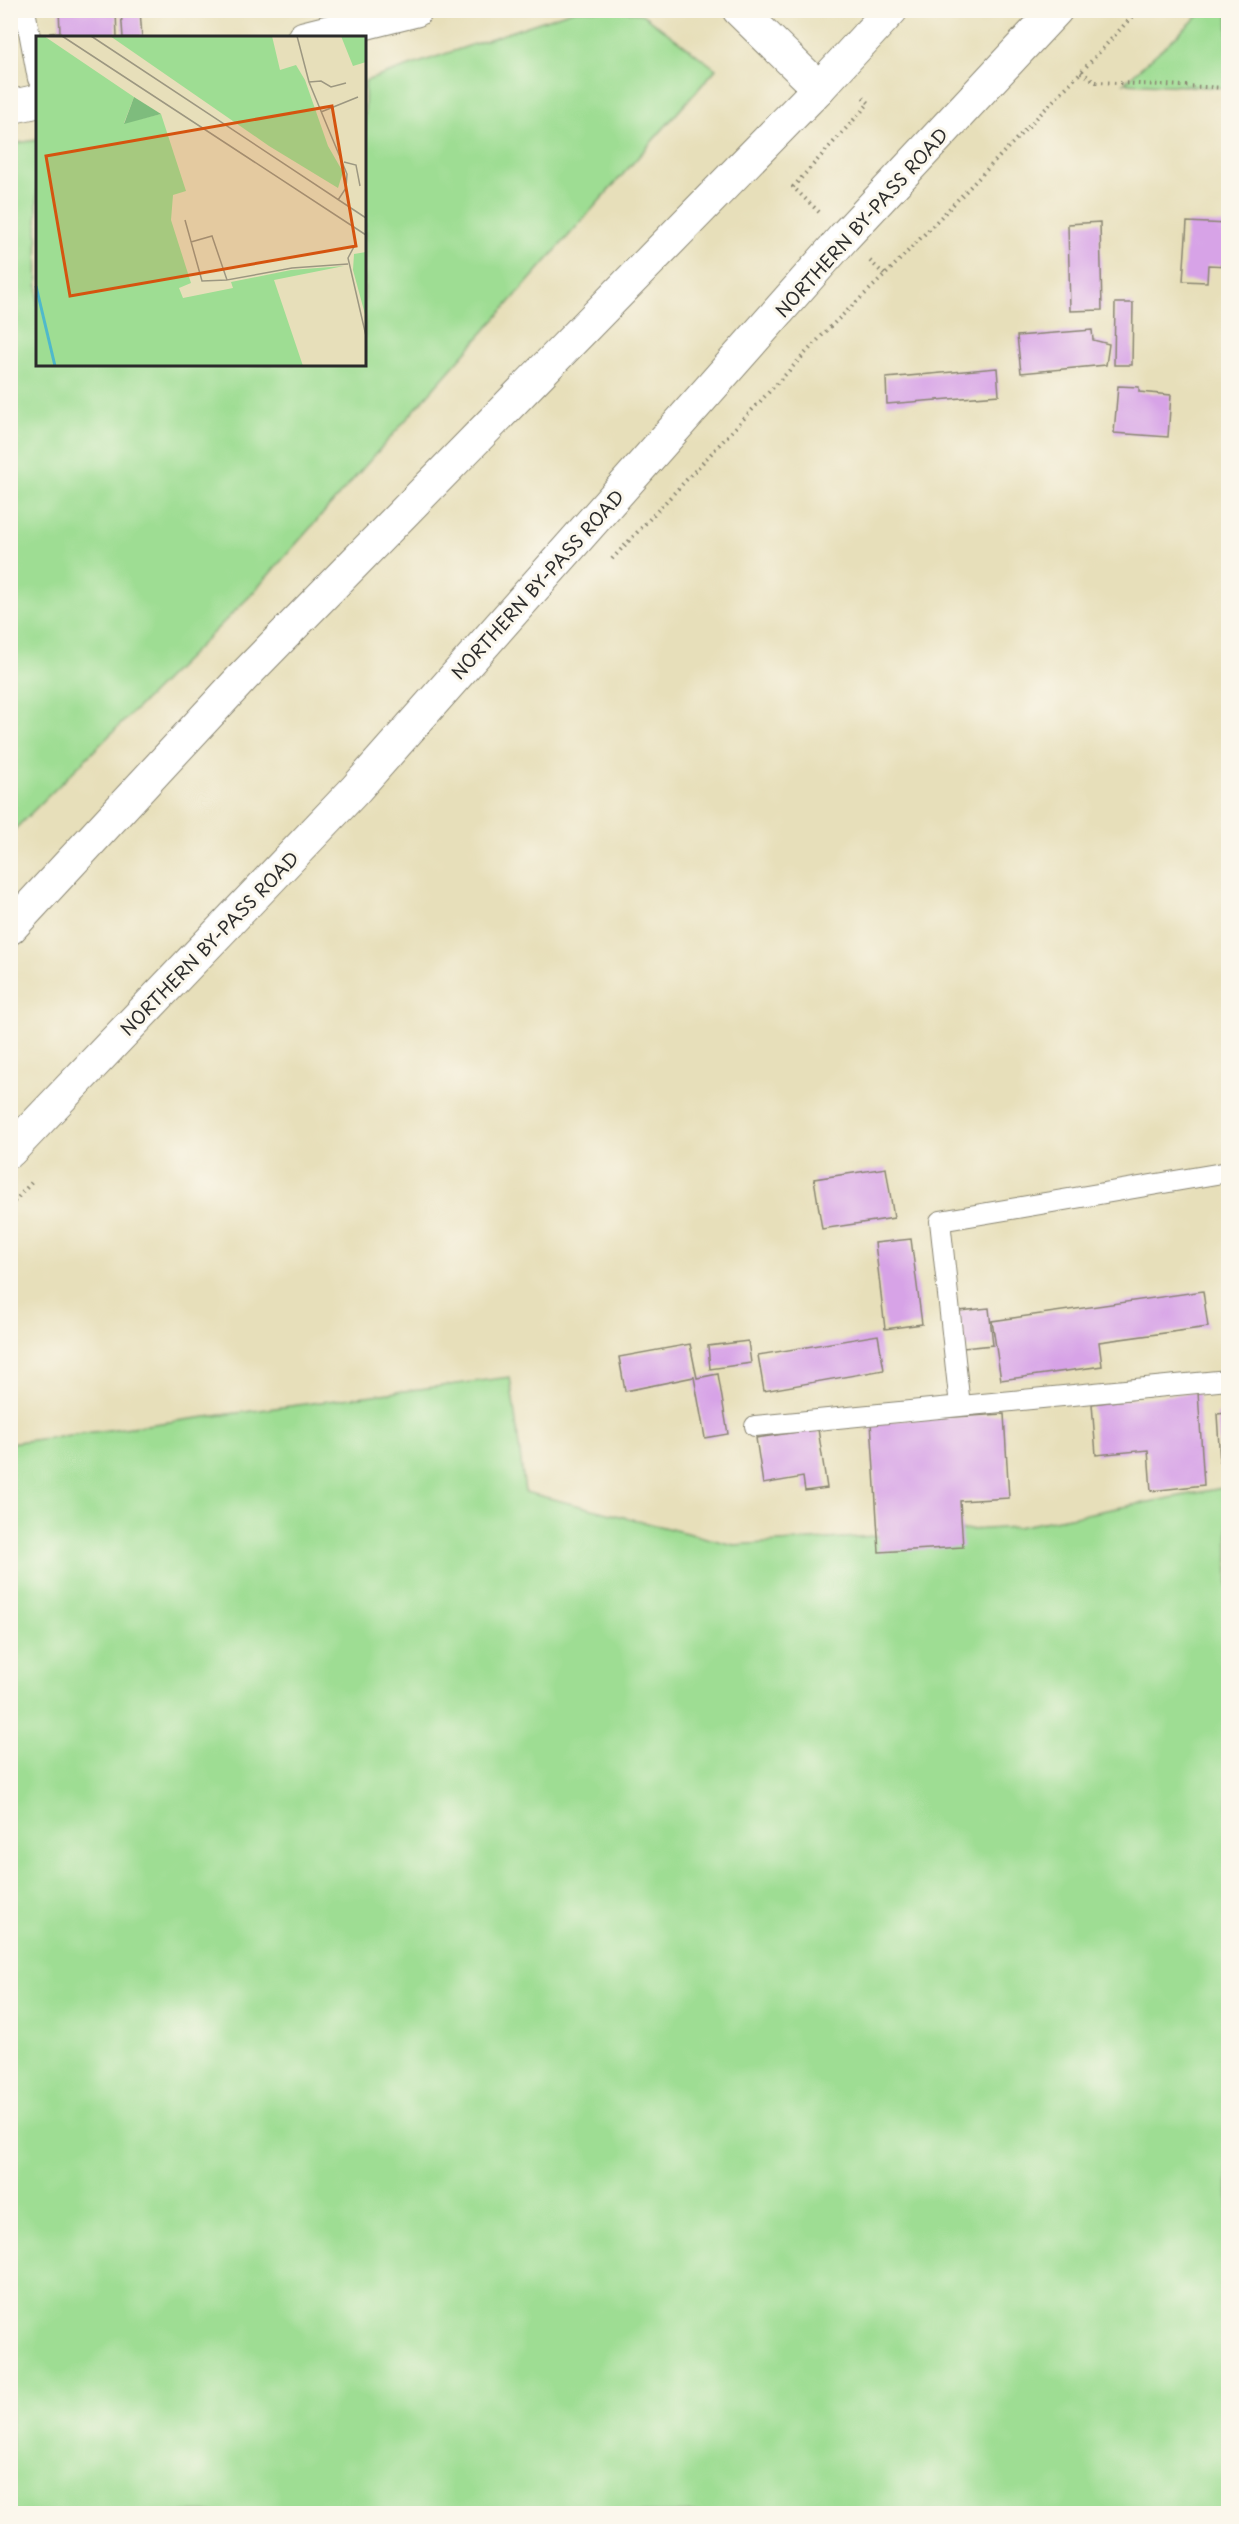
<svg xmlns="http://www.w3.org/2000/svg" width="1239" height="2524" font-family="'Playpen Sans',sans-serif">
	<style>
		.green { fill: #9edd93; stroke: #64845f; stroke-width: 1.5 }
		.building { fill: #d7a3e7 }
		.lines { fill: none; stroke-linecap: round; stroke-linejoin: round }
		.service-casing { stroke: #898572; stroke-width: 22 }
		.minor-casing { stroke: #898572; stroke-width: 35 }
		.trunk-casing { stroke: #898572; stroke-width: 35 }
		.path { stroke: #898572; stroke-width: 4; stroke-dasharray: 1.5 4.5; stroke-linecap: butt }
		.service { stroke: #fff; stroke-width: 20 }
		.minor { stroke: #fff; stroke-width: 33 }
		.trunk { stroke: #fff; stroke-width: 33 }
		.labels { text-anchor: middle; dominant-baseline: central; stroke-width: 6; stroke-linejoin: round; paint-order: stroke }
		.street-label { font-size: 18px; fill: #2b2b2b; stroke: #fbf7ec }
		.inset-river { fill: none; stroke: #4fb9cb; stroke-width: 3 }
		.inset-road { fill: none; stroke: #9c9781; stroke-width: 1.5 }
		.view { fill: #d5540f; fill-opacity: 0.15; stroke: #d5540f; stroke-width: 3 }
		.inset-edge { fill: none; stroke: #2b2b2b; stroke-width: 3 }
	</style>
	<rect width="100%" height="100%" fill="#fbf7ec"/>
	<filter id="ink" filterUnits="userSpaceOnUse"><feTurbulence type="fractalNoise" baseFrequency=".0167" numOctaves="2"/><feDisplacementMap in="SourceGraphic" scale="12" xChannelSelector="R" yChannelSelector="G"/><feConvolveMatrix kernelMatrix="1 2 1 2 8 2 1 2 1" color-interpolation-filters="sRGB"/></filter>
	<filter id="wash" filterUnits="userSpaceOnUse"><feTurbulence type="fractalNoise" baseFrequency=".008" numOctaves="4" result="noise"/><feDisplacementMap in="SourceGraphic" scale="24" xChannelSelector="R" yChannelSelector="G"/><feGaussianBlur stdDeviation="1.35" result="paint"/><feColorMatrix in="noise" values="0 0 0 0 0 0 0 0 0 0 0 0 0 0 0 0 0 1.4 0 .05"/><feComposite in="paint" operator="in"/></filter>
	<g filter="url(#wash)">
		<rect width="100%" height="100%" fill="#e7dfba"/>
		<!-- green -->
		<path class="green" d="M575 10H617L642 14 716 69 251 595 11 833V144L37 140 38 364H364L365 81Z
			M1204 11H1228V88L1124 83Z
			M510 1377 525 1492 734 1545 1017 1527 1228 1487V2513H11L10 1443Z"/>
		<g id="blocks">
			<!-- building -->
			<path class="building" d="M59 10H116L117 38H52L50 33 60 32Z
				M121 10H140L142 38H123Z
				M1100 222 1102 310 1070 311 1068 224Z
				M1187 222 1228 224V266L1208 265 1207 282 1183 281Z
				M1115 303H1133L1132 365H1114Z
				M1092 330 1093 340 1109 344 1106 365 1021 373 1017 336Z
				M997 368 999 395 887 404 886 378Z
				M1118 386 1139 387V392L1171 395 1168 437 1114 433Z
				M886 1168 894 1218 822 1229 814 1179Z
				M911 1239 922 1324 885 1329 875 1243Z
				M1203 1291 1208 1327 1099 1342 1102 1366 1001 1380 992 1321Z
				M989 1308 993 1345 963 1348 959 1311Z
				M878 1335 884 1370 764 1391 758 1355Z
				M748 1341 751 1363 710 1369 708 1346Z
				M690 1344 697 1378 718 1374 728 1434 705 1438 694 1377 625 1391 619 1357Z
				M1198 1392 1204 1485 1151 1491 1148 1450 1096 1455 1092 1404Z
				M1228 1413V1461L1220 1462 1217 1414Z
				M1004 1414 1009 1498 960 1501 963 1547 879 1552 871 1422Z
				M818 1429 827 1488 805 1491 803 1477 763 1484 756 1438Z"/>
		</g>
	</g>
	<g filter="url(#ink)">
		<use href="#blocks" fill-opacity="0" stroke="#898572" stroke-width="1.5"/>
		<g class="lines">
			<defs>
				<path id="service" d="M25 10 38 79
					M960 1406 940 1221 1228 1172
					M755 1426 1228 1380"/>
				<path id="minor" d="M739 10 819 88
					M304 38 416 10
					M10 107 38 101"/>
				<path id="trunk" d="M10 928 242 678 819 88 891 10
					M10 1151 355 790 844 237 1056 10"/>
			</defs>
			<!-- service casing -->
			<use href="#service" class="service-casing"/>
			<!-- minor casing -->
			<use href="#minor" class="minor-casing"/>
			<!-- trunk casing -->
			<use href="#trunk" class="trunk-casing"/>
			<!-- path -->
			<path class="path" d="M1081 72 1096 82 1228 88
				M819 212 793 187 869 103 862 96
				M870 261 885 275
				M612 559 830 327 885 275 1081 72 1138 10
				M10 1206 32 1182"/>
			<!-- service -->
			<use href="#service" class="service"/>
			<!-- minor -->
			<use href="#minor" class="minor"/>
			<!-- trunk -->
			<use href="#trunk" class="trunk"/>
		</g>
	</g>
	<g class="labels">
		<!-- street labels -->
		<g class="street-label">
			<text transform="translate(861 222) rotate(-48)">NORTHERN BY-PASS ROAD</text>
			<text transform="translate(537 584) rotate(-48)">NORTHERN BY-PASS ROAD</text>
			<text transform="translate(209 943) rotate(-46)">NORTHERN BY-PASS ROAD</text>
		</g>
	</g>
	<!-- overview -->
	<g transform="translate(36 36)">
		<rect width="330" height="330" fill="#e7dfba"/>
		<path d="M0 0H8L98 61 88 87 125 78 150 155 137 159 135 184 155 247 143 252 147 262 197 252 195 246 255 234 308 230 238 244 267 330H0ZM74 0H236L244 34 260 29 269 44 292 110 307 136 302 152 233 110ZM305 0H330V26L317 30ZM330 216V282L317 234 318 218Z" fill="#9edd93"/>
		<path d="M98 61 125 78 88 88Z" fill="#7ebc7d"/>
		<path class="inset-river" d="M0 250 19 330"/>
		<path class="inset-road" d="M26 0 330 199M55 0 330 182M261 0 273 46 311 138 310 152 302 164M273 46 285 45 295 51 310 47M285 76 322 61M308 126 320 129 324 150M149 184 166 245 191 244M155 206 176 200 191 244 256 232 312 228M320 207 312 222 330 300"/>
		<path class="view" d="M296 70 320 210 34 260 10 120Z"/>
		<rect width="330" height="330" class="inset-edge"/>
	</g>
	<!-- margin -->
	<rect width="1239" height="2524" fill="none" stroke="#fbf7ec" stroke-width="36"/>
</svg>
